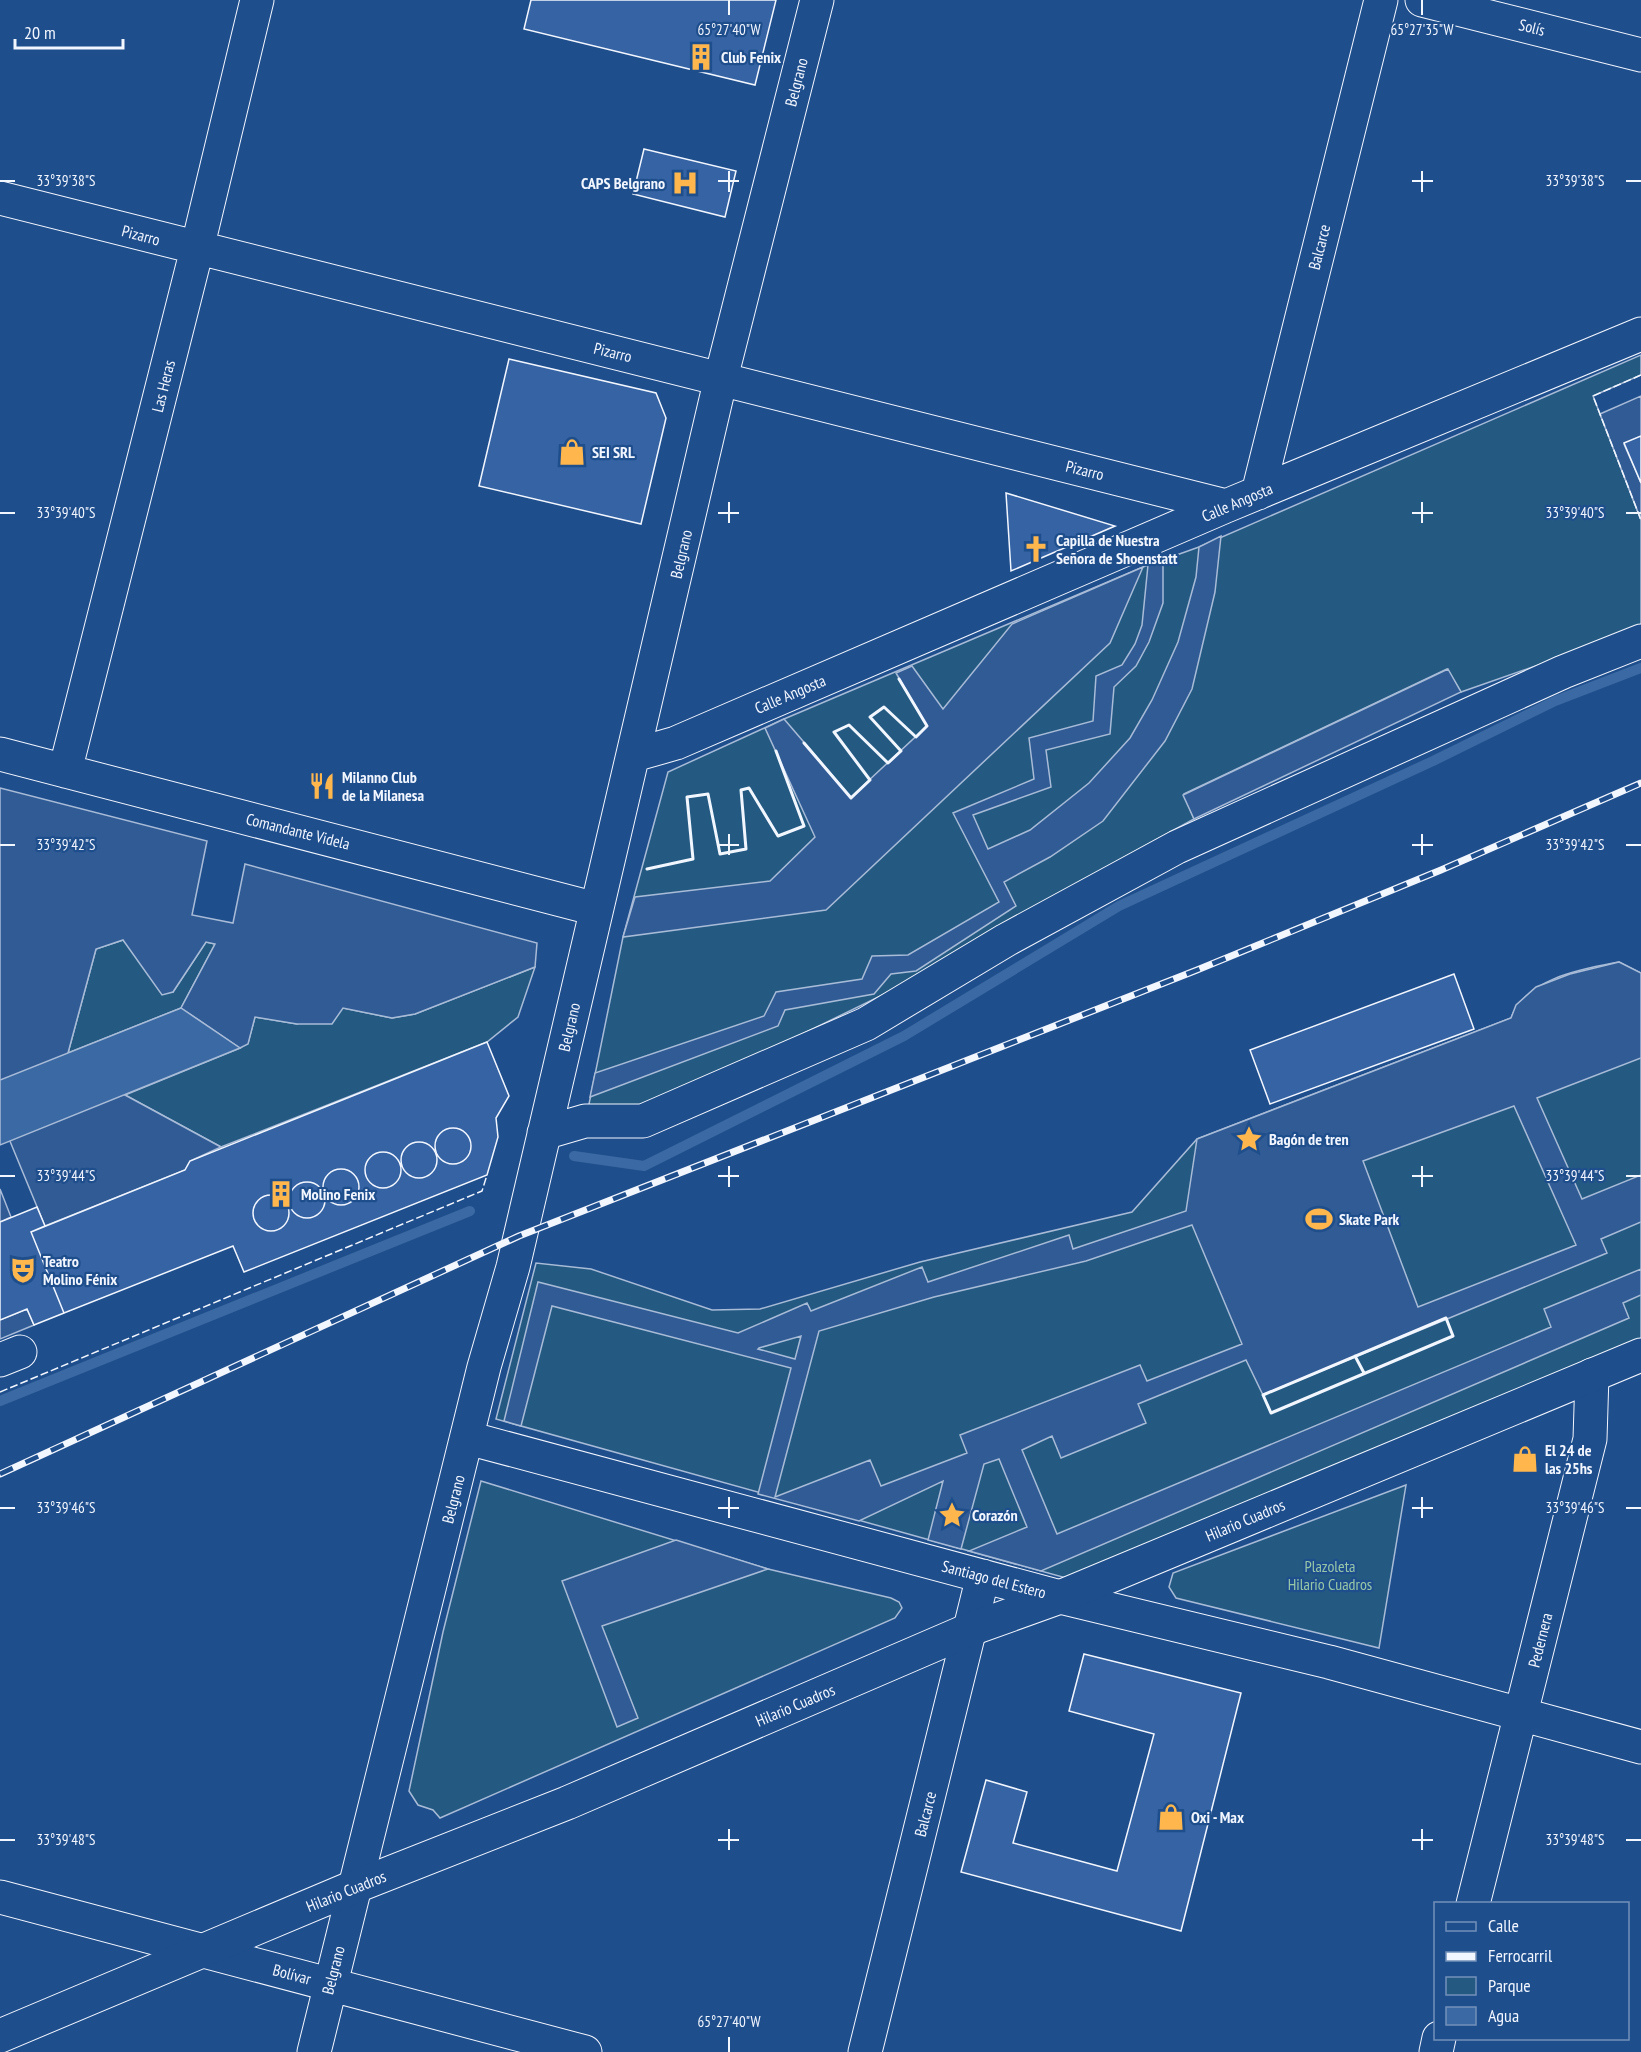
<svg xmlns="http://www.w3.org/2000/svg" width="1641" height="2052" font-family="'PT Sans Narrow',sans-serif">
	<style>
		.green { fill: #245a82; stroke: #a8bbd7; stroke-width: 1.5 }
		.parking { fill: #305b95; stroke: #a8bbd7; stroke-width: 1.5; fill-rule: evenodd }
		.water { fill: #3b69a3; stroke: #a8bbd7; stroke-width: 1.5 }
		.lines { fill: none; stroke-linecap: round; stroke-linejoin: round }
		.stream { stroke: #3b69a3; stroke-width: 10 }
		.building { fill: #3563a3; stroke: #f2f6ff; stroke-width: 1.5 }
		.minor-casing { stroke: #f2f6ff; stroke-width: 35 }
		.major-casing { stroke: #f2f6ff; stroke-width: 35 }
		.minor { stroke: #1f4e8c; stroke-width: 33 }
		.major { stroke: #1f4e8c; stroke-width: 33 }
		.rail-casing { stroke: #f2f6ff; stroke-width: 7 }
		.rail { stroke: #1f4e8c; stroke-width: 4.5; stroke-dasharray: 14; stroke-linecap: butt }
		.fence { stroke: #f2f6ff; stroke-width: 1.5; stroke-dasharray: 8 3; stroke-linecap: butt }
		.wall { stroke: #f2f6ff; stroke-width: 3 }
		.ticks { fill: none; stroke: #f2f6ff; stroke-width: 2 }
		.labels { text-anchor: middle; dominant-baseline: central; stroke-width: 4.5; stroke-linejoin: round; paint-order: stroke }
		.street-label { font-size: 16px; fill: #f2f6ff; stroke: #1f4e8c }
		.poi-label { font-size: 16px; font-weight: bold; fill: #f2f6ff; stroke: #1f4e8c; text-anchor: start }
		.park-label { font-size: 16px; fill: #97c8a6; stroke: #1f4e8c }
		.ticks-label { font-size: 15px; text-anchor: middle; fill: #f2f6ff; stroke: #1f4e8c; stroke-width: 4.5; stroke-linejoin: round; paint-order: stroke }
	</style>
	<rect width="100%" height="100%" fill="#1f4e8c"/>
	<!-- green -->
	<path class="green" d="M1641 355V375L1593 396 1641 520V629L1461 692 1447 669 1184 794 1194 819 1043 902 903 985 718 1075 636 1106 588 1109 623 937 668 772 784 719 1143 567 1199 547Z
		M123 940 173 992 206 942 215 944 181 1008 68 1053 96 949Z
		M1619 962 1641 973V1340L1066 1578 496 1419 536 1263 591 1269 712 1310 760 1309 920 1262 1132 1212 1197 1139 1511 1018C1526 978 1582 969 1619 962Z
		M535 967 518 1017 487 1042 221 1147 125 1095 240 1048 248 1043 255 1017 297 1024 343 1008 392 1018 415 1014Z
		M481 1481 768 1569 891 1598 899 1602 902 1608 895 1618 440 1818 433 1810 418 1805 409 1791 443 1632Z
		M1406 1485 1379 1648 1176 1598 1169 1587 1173 1573Z"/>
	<!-- parking -->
	<path class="parking" d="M1641 396V436L1624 444 1641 483V520L1600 414Z
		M1221 536 1215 592 1192 689 1165 741 1103 821 1050 857 1004 882 1016 906 916 971 891 974 874 994 785 1010 778 1026 590 1097 595 1073 764 1016 776 992 862 979 872 956 908 955 999 902 953 813 1034 779 1029 738 1093 721 1096 676 1122 665 1135 644 1142 625 1148 565 1163 560V603L1149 642 1136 666 1114 687 1110 734 1046 750 1051 787 973 815 988 849 1030 830 1089 783 1130 738 1152 700 1178 642 1196 577 1199 547Z
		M1143 567 1110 643 826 910 623 937 635 897 770 881 815 837 765 728 784 719 851 797 927 726 896 673 912 666 943 709 1012 624Z
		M1448 669 1461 692 1194 819 1183 795Z
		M0 788 207 841 192 915 233 923 245 864 537 943 535 967 415 1014 392 1018 343 1008 332 1024H297L255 1017 248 1044 240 1048 181 1008 215 944 206 942 173 992 162 995 123 940 96 949 68 1053 125 1095 221 1147 190 1161 185 1170 45 1226 0 1117Z
		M1619 962 1641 973V1058L1537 1098 1582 1199 1641 1175V1222L1601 1239 1607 1253 1263 1395 1246 1360 1138 1404 1146 1423 1061 1458 1052 1436 1022 1450 1057 1534 1551 1327 1544 1309 1641 1269V1295L1623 1303 1629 1318 1041 1571 969 1551 1027 1527 999 1459 984 1464 961 1549 928 1540 943 1481 859 1521 758 1494 791 1368 552 1306 521 1426 504 1421 538 1282 738 1333 807 1303 811 1311 922 1267 928 1282 1069 1235 1073 1249 1186 1211 1197 1139 1511 1018 1516 1005 1536 987 1570 974ZM1514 1106 1576 1245 1418 1307 1363 1161ZM1192 1225 1242 1344 1147 1381 1140 1365 960 1435 967 1453 881 1486 870 1460 775 1497 819 1331 934 1297 1086 1261ZM801 1336 795 1359 758 1349 759 1348Z
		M0 1189 11 1217 0 1222Z
		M27 1309 34 1325 0 1339V1320Z
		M676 1540 768 1569 602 1626 638 1718 617 1727 562 1581Z"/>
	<!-- water -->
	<path class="water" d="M181 1008 240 1048 0 1145V1080Z"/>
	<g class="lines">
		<!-- stream -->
		<path class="stream" d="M574 1156 644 1166 904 1036 1119 906 1433 761 1555 701 1641 668
			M0 1401 470 1211"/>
	</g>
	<!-- building -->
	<path class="building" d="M531 0H776L755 85 524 29Z
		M644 149 736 171 725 217 633 194Z
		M509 359 656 393 666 418 641 524 479 486Z
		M1641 436V483L1624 443Z
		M1006 493 1115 526 1011 571Z
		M1454 974 1474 1029 1270 1104 1250 1050Z
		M487 1042 509 1096 496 1118 498 1137 487 1175 244 1272 233 1246 64 1313 31 1232 185 1170 190 1161Z
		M435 1146a18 18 0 1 1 36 0a18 18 0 1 1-36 0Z
		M401 1160a18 18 0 1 1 36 0a18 18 0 1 1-36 0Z
		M365 1170a18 18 0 1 1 36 0a18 18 0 1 1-36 0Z
		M323 1187a18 18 0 1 1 36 0a18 18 0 1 1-36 0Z
		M289 1200a18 18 0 1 1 36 0a18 18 0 1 1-36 0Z
		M253 1213a18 18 0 1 1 36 0a18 18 0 1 1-36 0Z
		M37 1207 45 1226 31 1232 64 1313 34 1325 27 1309 0 1320V1222Z
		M1084 1654 1241 1693 1181 1931 961 1872 986 1780 1027 1792 1013 1843 1117 1871 1154 1734 1069 1711Z"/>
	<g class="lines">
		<defs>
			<path id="minor" d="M1422 0 1641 55
				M0 198 1226 506
				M1258 493 1381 0
				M0 754 596 909
				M634 755 676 743 1226 506 1641 334
				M65 771 197 249 257 0
				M544 1133 585 1121H643L866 1024 1006 940 1177 847 1563 672 1641 641
				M0 1360 20 1352
				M468 1438 1060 1597 1329 1662 1641 1747
				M0 1897 585 2052
				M1473 1904 1590 1439 1592 1375
				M314 2052 484 1367 513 1267 721 378 817 0
				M865 2052 983 1576
				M1436 2052 1439 2038"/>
			<path id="major" d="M0 2036 354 1887 567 1803 971 1629 1060 1597 1641 1355"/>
		</defs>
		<!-- minor casing -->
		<use href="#minor" class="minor-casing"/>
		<!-- major casing -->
		<use href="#major" class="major-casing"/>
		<!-- minor -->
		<use href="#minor" class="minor"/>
		<!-- major -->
		<use href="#major" class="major"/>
		<defs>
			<path id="rail" d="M0 1474 519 1236 1197 970 1441 870 1641 783"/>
		</defs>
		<!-- rail casing -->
		<use href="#rail" class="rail-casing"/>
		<!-- rail -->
		<use href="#rail" class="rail"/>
		<!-- fence -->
		<path class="fence" d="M1641 375 1593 396 1641 520
			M0 1392 482 1191 487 1175"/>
		<!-- wall -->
		<path class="wall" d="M804 743 851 798 870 780 834 732 849 725 888 763 901 751 870 717 884 707 916 737 927 726 899 679
			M647 869 693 859 687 797 708 794 720 854 746 849 741 790 749 788 778 836 804 826 776 751
			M1446 1318 1453 1336 1271 1413 1263 1395Z
			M1355 1356 1364 1373"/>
	</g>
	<!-- ticks -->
	<path class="ticks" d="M729 0V15M1422 0V15M729 171V192M1422 171V192M0 181H15M718 181H739M1412 181H1433M1626 181H1641M729 502V523M1422 502V523M0 513H15M718 513H739M1412 513H1433M1626 513H1641M729 834V855M1422 834V855M0 845H15M718 845H739M1412 845H1433M1626 845H1641M729 1166V1187M1422 1166V1187M0 1176H15M718 1176H739M1412 1176H1433M1626 1176H1641M729 1497V1518M1422 1497V1518M0 1508H15M718 1508H739M1412 1508H1433M1626 1508H1641M729 1829V1850M1422 1829V1850M0 1840H15M718 1840H739M1412 1840H1433M1626 1840H1641M729 2037V2052"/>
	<!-- icons -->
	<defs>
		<symbol id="building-bare" viewBox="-9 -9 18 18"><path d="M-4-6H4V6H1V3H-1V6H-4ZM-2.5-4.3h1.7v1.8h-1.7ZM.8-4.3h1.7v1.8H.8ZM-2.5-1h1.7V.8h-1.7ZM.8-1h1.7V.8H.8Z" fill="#ffb74d" stroke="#1f4e8c" stroke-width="2.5" paint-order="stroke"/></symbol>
		<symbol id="hospital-bare" viewBox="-9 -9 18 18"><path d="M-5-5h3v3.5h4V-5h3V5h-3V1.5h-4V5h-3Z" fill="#ffb74d" stroke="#1f4e8c" stroke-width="2.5" paint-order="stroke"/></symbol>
		<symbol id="shop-bare" viewBox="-9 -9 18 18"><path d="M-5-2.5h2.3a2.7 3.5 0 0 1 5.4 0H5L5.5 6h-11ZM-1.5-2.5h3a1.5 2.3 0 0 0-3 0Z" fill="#ffb74d" stroke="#1f4e8c" stroke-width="2.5" paint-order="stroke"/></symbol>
		<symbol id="church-bare" viewBox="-9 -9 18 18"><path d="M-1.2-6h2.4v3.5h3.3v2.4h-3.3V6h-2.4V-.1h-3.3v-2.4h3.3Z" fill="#ffb74d" stroke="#1f4e8c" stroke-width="2.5" paint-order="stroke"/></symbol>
		<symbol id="restaurant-bare" viewBox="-9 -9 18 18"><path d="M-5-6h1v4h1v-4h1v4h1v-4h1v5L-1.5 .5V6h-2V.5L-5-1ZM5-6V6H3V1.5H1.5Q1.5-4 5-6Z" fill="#ffb74d" stroke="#1f4e8c" stroke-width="2.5" paint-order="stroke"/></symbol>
		<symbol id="sight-bare" viewBox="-9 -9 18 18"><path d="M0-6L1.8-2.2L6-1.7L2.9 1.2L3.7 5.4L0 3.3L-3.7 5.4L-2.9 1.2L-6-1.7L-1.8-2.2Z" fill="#ffb74d" stroke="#1f4e8c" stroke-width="2.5" paint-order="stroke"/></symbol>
		<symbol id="stadium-bare" viewBox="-9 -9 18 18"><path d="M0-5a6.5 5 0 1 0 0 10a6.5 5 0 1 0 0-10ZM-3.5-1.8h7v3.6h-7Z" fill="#ffb74d" stroke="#1f4e8c" stroke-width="2.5" paint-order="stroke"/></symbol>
		<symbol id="theatre-bare" viewBox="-9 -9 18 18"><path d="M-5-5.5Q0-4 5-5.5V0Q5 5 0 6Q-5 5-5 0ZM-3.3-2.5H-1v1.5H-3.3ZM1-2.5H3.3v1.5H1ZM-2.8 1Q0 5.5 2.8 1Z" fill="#ffb74d" stroke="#1f4e8c" stroke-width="2.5" paint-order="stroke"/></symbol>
	</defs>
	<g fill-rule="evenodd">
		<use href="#building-bare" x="682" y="38" width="38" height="38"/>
		<use href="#hospital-bare" x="666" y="164" width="38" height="38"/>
		<use href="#shop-bare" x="553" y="433" width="38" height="38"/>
		<use href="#church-bare" x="1017" y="530" width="38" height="38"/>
		<use href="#restaurant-bare" x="303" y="767" width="38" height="38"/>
		<use href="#sight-bare" x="1230" y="1120" width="38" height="38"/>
		<use href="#building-bare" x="262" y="1175" width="38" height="38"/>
		<use href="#stadium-bare" x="1300" y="1200" width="38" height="38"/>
		<use href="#theatre-bare" x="4" y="1251" width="38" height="38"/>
		<use href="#shop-bare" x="1506" y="1440" width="38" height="38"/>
		<use href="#sight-bare" x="933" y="1496" width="38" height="38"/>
		<use href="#shop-bare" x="1152" y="1798" width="38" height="38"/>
	</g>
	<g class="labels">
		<!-- street labels -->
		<g class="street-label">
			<text transform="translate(1532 27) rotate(14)">Solís</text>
			<text transform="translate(796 82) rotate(-76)">Belgrano</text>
			<text transform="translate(141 235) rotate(15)">Pizarro</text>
			<text transform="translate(1319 247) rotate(-76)">Balcarce</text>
			<text transform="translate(613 352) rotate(14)">Pizarro</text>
			<text transform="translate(163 386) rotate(-76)">Las Heras</text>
			<text transform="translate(1085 470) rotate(14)">Pizarro</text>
			<text transform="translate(1237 502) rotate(-23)">Calle Angosta</text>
			<text transform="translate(681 554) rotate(-77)">Belgrano</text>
			<text transform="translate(790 694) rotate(-23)">Calle Angosta</text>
			<text transform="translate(298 831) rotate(14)">Comandante Videla</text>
			<text transform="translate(569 1027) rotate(-77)">Belgrano</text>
			<text transform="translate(453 1499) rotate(-76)">Belgrano</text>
			<text transform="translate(1245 1520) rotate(-23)">Hilario Cuadros</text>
			<text transform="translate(994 1579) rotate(15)">Santiago del Estero</text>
			<text transform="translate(1540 1640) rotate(-76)">Pedernera</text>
			<text transform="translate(795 1705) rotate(-23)">Hilario Cuadros</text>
			<text transform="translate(925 1814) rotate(-76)">Balcarce</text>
			<text transform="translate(346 1891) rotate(-22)">Hilario Cuadros</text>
			<text transform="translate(333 1970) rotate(-76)">Belgrano</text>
			<text transform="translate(292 1974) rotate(15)">Bolívar</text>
		</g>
		<!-- poi labels -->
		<g class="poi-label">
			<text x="721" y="57">Club Fenix</text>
			<text x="665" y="183" text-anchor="end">CAPS Belgrano</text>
			<text x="592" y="452">SEI SRL</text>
			<text x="1056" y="540">Capilla de Nuestra<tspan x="1056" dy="18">Señora de Shoenstatt</tspan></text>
			<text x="342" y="777">Milanno Club<tspan x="342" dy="18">de la Milanesa</tspan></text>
			<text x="1269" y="1139">Bagón de tren</text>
			<text x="301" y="1194">Molino Fenix</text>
			<text x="1339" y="1219">Skate Park</text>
			<text x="43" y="1261">Teatro<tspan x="43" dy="18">Molino Fénix</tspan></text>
			<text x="1545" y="1450">El 24 de<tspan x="1545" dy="18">las 25hs</tspan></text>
			<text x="972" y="1515">Corazón</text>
			<text x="1191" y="1817">Oxi - Max</text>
		</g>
		<!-- park labels -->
		<g class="park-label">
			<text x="1330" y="1566">Plazoleta<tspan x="1330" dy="18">Hilario Cuadros</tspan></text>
		</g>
	</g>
	<g class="ticks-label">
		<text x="729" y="35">65°27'40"W</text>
		<text x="1422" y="35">65°27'35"W</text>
		<text x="66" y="186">33°39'38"S</text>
		<text x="1575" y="186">33°39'38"S</text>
		<text x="66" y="518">33°39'40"S</text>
		<text x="1575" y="518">33°39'40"S</text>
		<text x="66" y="850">33°39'42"S</text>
		<text x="1575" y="850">33°39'42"S</text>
		<text x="66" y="1181">33°39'44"S</text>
		<text x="1575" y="1181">33°39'44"S</text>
		<text x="66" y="1513">33°39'46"S</text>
		<text x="1575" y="1513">33°39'46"S</text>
		<text x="66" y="1845">33°39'48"S</text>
		<text x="1575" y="1845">33°39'48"S</text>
		<text x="729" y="2027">65°27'40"W</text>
	</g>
	<!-- legend -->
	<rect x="1434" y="1902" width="195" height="138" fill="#1f4e8c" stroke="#7391ba" stroke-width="1.5"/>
	<rect x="1446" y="1922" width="30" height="9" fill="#1f4e8c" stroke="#7391ba" stroke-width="1.5"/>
	<text x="1488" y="1932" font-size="18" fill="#f2f6ff">Calle</text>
	<rect x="1446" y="1952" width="30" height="9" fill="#f2f6ff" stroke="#7391ba" stroke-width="1.5"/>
	<text x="1488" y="1962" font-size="18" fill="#f2f6ff">Ferrocarril</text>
	<rect x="1446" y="1977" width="30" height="18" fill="#245a82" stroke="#7391ba" stroke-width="1.5"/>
	<text x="1488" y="1992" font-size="18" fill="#f2f6ff">Parque</text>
	<rect x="1446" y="2007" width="30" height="18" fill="#3b69a3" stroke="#7391ba" stroke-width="1.5"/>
	<text x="1488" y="2022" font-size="18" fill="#f2f6ff">Agua</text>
	<!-- scale -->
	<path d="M15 39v9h108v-9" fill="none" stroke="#f2f6ff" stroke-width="3"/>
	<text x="24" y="39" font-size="18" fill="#f2f6ff" stroke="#1f4e8c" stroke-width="4.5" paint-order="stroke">20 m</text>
</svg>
